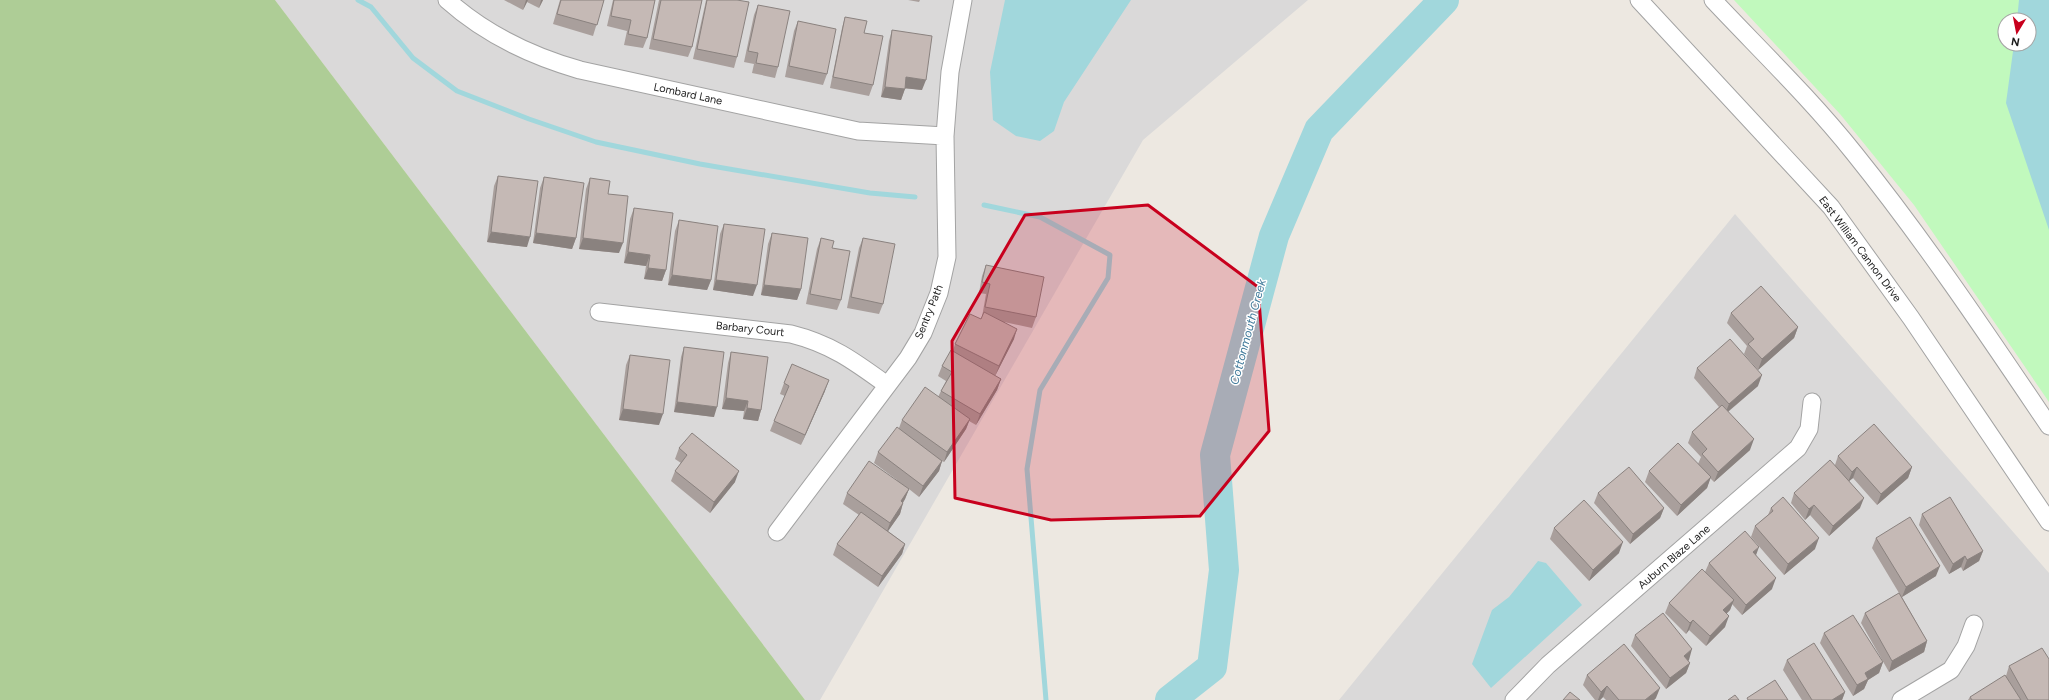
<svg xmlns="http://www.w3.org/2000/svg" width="2049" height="700" font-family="Figtree,sans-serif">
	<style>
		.residential { fill: #dad9d9 }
		.forest { fill: #aecd96 }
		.park { fill: #c1f9bd; fill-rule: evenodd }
		.water { fill: #a1d7dc }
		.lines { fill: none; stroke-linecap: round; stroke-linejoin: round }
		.stream { stroke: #a1d7dc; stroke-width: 5 }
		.river { stroke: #a1d7dc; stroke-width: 30 }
		.minor-casing { stroke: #a3a3a3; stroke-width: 19 }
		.minor { stroke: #fff; stroke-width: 17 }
		.wall { fill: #a99f9c }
		.shaded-wall { fill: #8a827f }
		.building { fill: #c5b9b5; stroke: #8a827f }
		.marked { fill: #c8001d; fill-opacity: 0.2; stroke: #c8001d; stroke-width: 3; stroke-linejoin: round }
		.labels { text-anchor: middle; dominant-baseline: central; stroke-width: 3; stroke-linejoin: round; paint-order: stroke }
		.street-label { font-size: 11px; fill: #1c1c1c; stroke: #fff }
		.water-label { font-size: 12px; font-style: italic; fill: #437c9c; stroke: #fff }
	</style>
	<rect width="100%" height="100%" fill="#ede8e1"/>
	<!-- residential -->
	<path class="residential" d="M275 0H1308L1143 140 820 700H805Z
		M1735 214 2049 573V700H1339Z"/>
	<!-- forest -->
	<path class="forest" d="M0 0H275L805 700H0Z"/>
	<!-- park -->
	<path class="park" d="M1734 0H2049V402L1914 205 1840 114ZM2005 20H2029V44H2005Z"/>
	<!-- water -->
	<path class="water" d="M1005 0H1131L1064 102 1054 131 1040 141 1016 136 993 120 990 72Z
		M2019 0H2049V230L2006 103 2014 44H2029V20H2017Z
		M1538 561 1546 563 1582 605 1491 688 1472 664 1492 610 1509 597Z"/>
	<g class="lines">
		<!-- stream -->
		<path class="stream" d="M358 0 371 7 413 58 457 91 529 119 596 142 700 164 870 193 915 197
			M984 205 1040 217 1110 255 1108 278 1040 390 1027 469 1046 700"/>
		<!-- river -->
		<path class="river" d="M1170 700 1212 667 1224 570 1215 455 1274 236 1319 130 1444 0"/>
		<defs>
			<path id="minor" d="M447 0C485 34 531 56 580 70L858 131 945 136
				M1639 0 1831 207 1911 318 2049 522
				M1713 0C1760 50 1811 99 1854 153 1924 240 1987 334 2049 426
				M599 312 791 334C831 344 854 361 887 385
				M777 532 908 358 923 333 939 293 947 257 945 136 950 72 963 0
				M1514 700 1548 665 1798 448 1809 429 1812 402
				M1901 700 1951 670 1966 646 1974 624"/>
		</defs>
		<!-- minor casing -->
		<use href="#minor" class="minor-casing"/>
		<!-- minor -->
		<use href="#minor" class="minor"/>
	</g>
	<!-- wall -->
	<path class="wall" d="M504 0H543L539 8 527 2 523 10Z
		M560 0H604L593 36 553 24Z
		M613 0H655L647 38 643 48 624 45 627 31 607 26Z
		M659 0H702L692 47 688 57 649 49Z
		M706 0H737V57L734 68 693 59 705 5Z
		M908 0H920L919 2Z
		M758 5 778 67 775 78 752 73 754 64 744 62 754 15Z
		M845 17 864 33 873 85 869 96 830 88 842 28Z
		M798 21 827 74 823 85 785 77 794 31Z
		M892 30 922 90 905 88 901 100 881 97 889 41Z
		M498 176 527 247 487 242 494 186Z
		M544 177 576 238 572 249 533 243 540 188Z
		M590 178 608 194 619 253 579 249 586 189Z
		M634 208 666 270 662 281 644 279 646 266 624 263 630 219Z
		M679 220 711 280 707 290 668 285 675 231Z
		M724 224 753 296 713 290 720 234Z
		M772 233 801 289 797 300 761 295 768 244Z
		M821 238 832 248 841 300 837 310 806 304 817 249Z
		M863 238 883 304 879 314 847 308 859 248Z
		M986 265 1036 317 1032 328 1004 322 1014 339 995 376 1001 379 997 390 976 425 969 421 966 429 944 462 942 461 939 471 919 497 909 489 905 499 903 503 900 514 888 531 905 544 902 554 878 587 833 555 837 544 859 515 843 504 847 493 897 480 874 463 878 452 899 428 902 420 938 397 946 381 938 376 942 366 953 351 955 344 981 319 982 317 986 294 979 293 982 276Z
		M1731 313 1798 327 1794 338 1758 370 1744 354 1747 346 1727 323Z
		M684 347 714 417 674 412 681 357Z
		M731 352 761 410 758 421 743 419 744 411 722 409 728 363Z
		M630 355 659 425 619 420 626 365Z
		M1697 368 1758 386 1728 412 1750 450 1714 482 1710 478 1707 488 1677 516 1645 482 1649 471 1698 464 1701 457 1688 443 1692 432 1719 407 1694 378Z
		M784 383 825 391 801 445 770 431 774 421 785 396 780 394Z
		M679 448 735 482 710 513 671 481 675 471 681 463 675 459Z
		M1838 456 1912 467 1908 478 1877 505 1853 478 1849 481 1860 508 1829 536 1810 515 1805 520 1791 503 1794 493 1835 465Z
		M1598 493 1664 508 1660 518 1630 544 1594 503Z
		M1771 508 1815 549 1784 575 1751 537 1755 526 1768 515Z
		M1922 514 1983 551 1979 561 1963 571 1961 567 1949 574 1919 525Z
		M1554 528 1619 553 1589 581 1550 539Z
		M1876 538 1936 576 1902 597 1927 641 1924 652 1889 672 1861 623 1865 613 1899 593 1872 548Z
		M1756 555 1772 589 1742 615 1732 604 1730 610 1727 613 1725 627 1706 646 1689 630 1686 634 1665 613 1669 603 1705 572 1709 563Z
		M1824 633 1883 662 1879 673 1868 680 1864 689 1853 696 1820 643Z
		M1635 635 1689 660 1688 661 1690 663 1686 673 1666 689 1631 646Z
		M1787 660 1845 692 1842 700H1802L1783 670Z
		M2009 666 2049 700H1968L1970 697 2006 676Z
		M1587 675 1656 698 1654 700H1606L1603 697 1600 700H1595L1583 685Z"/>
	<!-- shaded-wall -->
	<path class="shaded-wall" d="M526 0H528L523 10Z
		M541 0H543L539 8Z
		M906 77 926 80 922 90 902 88Z
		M885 87 905 89 901 100 881 97Z
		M491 232 530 237 527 247 487 242Z
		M536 233 576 238 572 249 533 243Z
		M583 238 623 243 619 253 579 249Z
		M628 252 650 255 646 266 624 263Z
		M648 268 666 270 662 281 644 279Z
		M672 275 711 280 707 290 668 285Z
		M716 280 757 285 753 296 713 290Z
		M764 285 801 289 797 300 761 295Z
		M1798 327 1794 338 1758 370 1762 359Z
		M1017 329 1014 339 995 376 999 366Z
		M1762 375 1758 386 1725 414 1729 404Z
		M1001 379 997 390 976 425 980 414Z
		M829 380 825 391 801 445 805 435Z
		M726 398 748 401 744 411 722 409Z
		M677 402 717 407 714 417 674 412Z
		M747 408 761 410 758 421 743 419Z
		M623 409 663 414 659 425 619 420Z
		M970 419 966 429 944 462 947 452Z
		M1754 439 1750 450 1714 482 1718 472Z
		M942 461 939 471 919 497 923 486Z
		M1857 467 1853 478 1848 482 1852 472Z
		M1912 467 1908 478 1877 505 1881 494Z
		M739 471 735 482 710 513 714 502Z
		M1711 477 1707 488 1677 516 1681 505Z
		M909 489 905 499 897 512 901 501Z
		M1864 498 1860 508 1829 536 1833 526Z
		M903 503 900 514 886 534 890 523Z
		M1814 505 1810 515 1805 520 1809 509Z
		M1664 508 1660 518 1630 544 1633 534Z
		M1819 538 1815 549 1784 575 1788 564Z
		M1623 542 1619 553 1589 581 1593 570Z
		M905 544 902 554 878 587 882 576Z
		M1759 547 1755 558 1753 552Z
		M1983 551 1979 561 1963 571 1967 560Z
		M1965 556 1961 567 1949 574 1953 564Z
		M1940 566 1936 576 1902 597 1906 587Z
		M1776 578 1772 589 1742 615 1746 605Z
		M1734 600 1730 610 1719 621 1723 610Z
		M1729 616 1725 627 1706 646 1710 636Z
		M1693 620 1689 630 1686 634 1690 623Z
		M1927 641 1924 652 1889 672 1892 661Z
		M1692 649 1689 660 1680 667 1684 656Z
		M1883 662 1879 673 1868 680 1864 689 1853 696 1857 685 1865 673Z
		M1690 663 1686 673 1666 689 1670 678Z
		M1607 686 1603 697 1600 700H1598L1601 692Z
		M1660 688 1656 698 1654 700H1645Z
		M1845 692 1842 700H1832Z"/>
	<!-- building -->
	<path class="building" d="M561 0H604L597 25 557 14Z
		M614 0H655L647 38 628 34 631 20 611 16Z
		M661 0H702L692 47 653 39Z
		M707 0H737L749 2 737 57 697 49Z
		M758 5 790 11 778 67 756 63 758 53 748 51Z
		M845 17 867 21 864 33 883 36 873 85 833 77Z
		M798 21 836 29 827 74 789 66Z
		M892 30 932 36 926 80 906 77 905 89 885 87Z
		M498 176 538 181 530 237 491 232Z
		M544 177 584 183 576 238 536 233Z
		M590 178 610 181 608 194 628 196 623 243 583 238Z
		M634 208 673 213 666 270 648 268 650 255 628 252Z
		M679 220 718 226 711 280 672 275Z
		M724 224 765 229 757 285 716 280Z
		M772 233 808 238 801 289 764 285Z
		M821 238 834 241 832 248 850 251 841 300 810 294Z
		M863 238 895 244 883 304 851 297Z
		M986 265 1044 277 1036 317 985 307 990 284 982 282Z
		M1761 286 1798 327 1762 359 1748 344 1754 339 1731 313Z
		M984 312 1017 329 999 366 955 344 970 314 981 319Z
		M1730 339 1762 375 1729 404 1697 368Z
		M684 347 724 352 717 407 677 402Z
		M951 350 1001 379 980 414 941 391 952 372 942 366Z
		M731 352 768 357 761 410 747 408 748 401 726 398Z
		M630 355 670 360 663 414 623 409Z
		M792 364 829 380 805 435 774 421 789 386 784 383Z
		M925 387 970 419 947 452 902 420Z
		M1722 405 1754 439 1718 472 1702 454 1707 449 1692 432Z
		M1874 424 1912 467 1881 494 1857 467 1852 472 1838 456Z
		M897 427 942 461 923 486 878 452Z
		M692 433 739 471 714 502 675 471 687 455 679 448Z
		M1678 443 1711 477 1681 505 1649 471Z
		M1830 460 1864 498 1833 526 1814 505 1809 509 1794 493Z
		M869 461 909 489 901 501 903 503 890 523 847 493Z
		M1629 467 1664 508 1633 534 1598 493Z
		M1783 497 1819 538 1788 564 1755 526 1773 511 1771 508Z
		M1950 497 1983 551 1967 560 1965 556 1953 564 1922 514Z
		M1584 500 1623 542 1593 570 1554 528Z
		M861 512 905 544 882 576 837 544Z
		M1910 517 1940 566 1906 587 1876 538Z
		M1745 531 1759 547 1753 552 1776 578 1746 605 1709 563Z
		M1702 569 1734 600 1723 610 1729 616 1710 636 1693 620 1690 623 1669 603Z
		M1899 593 1927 641 1892 661 1865 613Z
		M1663 613 1692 649 1684 656 1690 663 1670 678 1635 635Z
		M1853 615 1883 662 1865 673 1868 679 1857 685 1824 633Z
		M1814 643 1845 692 1832 700H1812L1787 660Z
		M1624 644 1660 688 1645 700H1619L1607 686 1601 692 1587 675Z
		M2042 648 2049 659V700H2028L2009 666Z
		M2005 675 2021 700H1972L1970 697Z
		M1775 680 1788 700H1748L1747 698Z
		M1570 692 1580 700H1563Z
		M1735 695 1739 700H1728Z"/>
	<!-- marked area -->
	<path class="marked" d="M1148 205 1258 287 1269 431 1200 516 1051 520 955 498 952 341 1025 215Z"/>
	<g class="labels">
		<!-- street labels -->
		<g class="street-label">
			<text transform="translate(688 94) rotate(12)">Lombard Lane</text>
			<text transform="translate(1860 249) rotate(53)">East William Cannon Drive</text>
			<text transform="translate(929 312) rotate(-68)">Sentry Path</text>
			<text transform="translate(750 329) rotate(6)">Barbary Court</text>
			<text transform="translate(1674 557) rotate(-41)">Auburn Blaze Lane</text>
		</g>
		<!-- water labels -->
		<g class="water-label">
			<text transform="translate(1248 332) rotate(-75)">Cottonmouth Creek</text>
		</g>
	</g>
	<!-- north arrow -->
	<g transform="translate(2017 32) rotate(190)"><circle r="19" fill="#ffffff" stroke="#a4a4a4"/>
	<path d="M0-3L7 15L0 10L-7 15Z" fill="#c8001d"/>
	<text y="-6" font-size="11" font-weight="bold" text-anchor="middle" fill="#1c1c1c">N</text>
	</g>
</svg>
